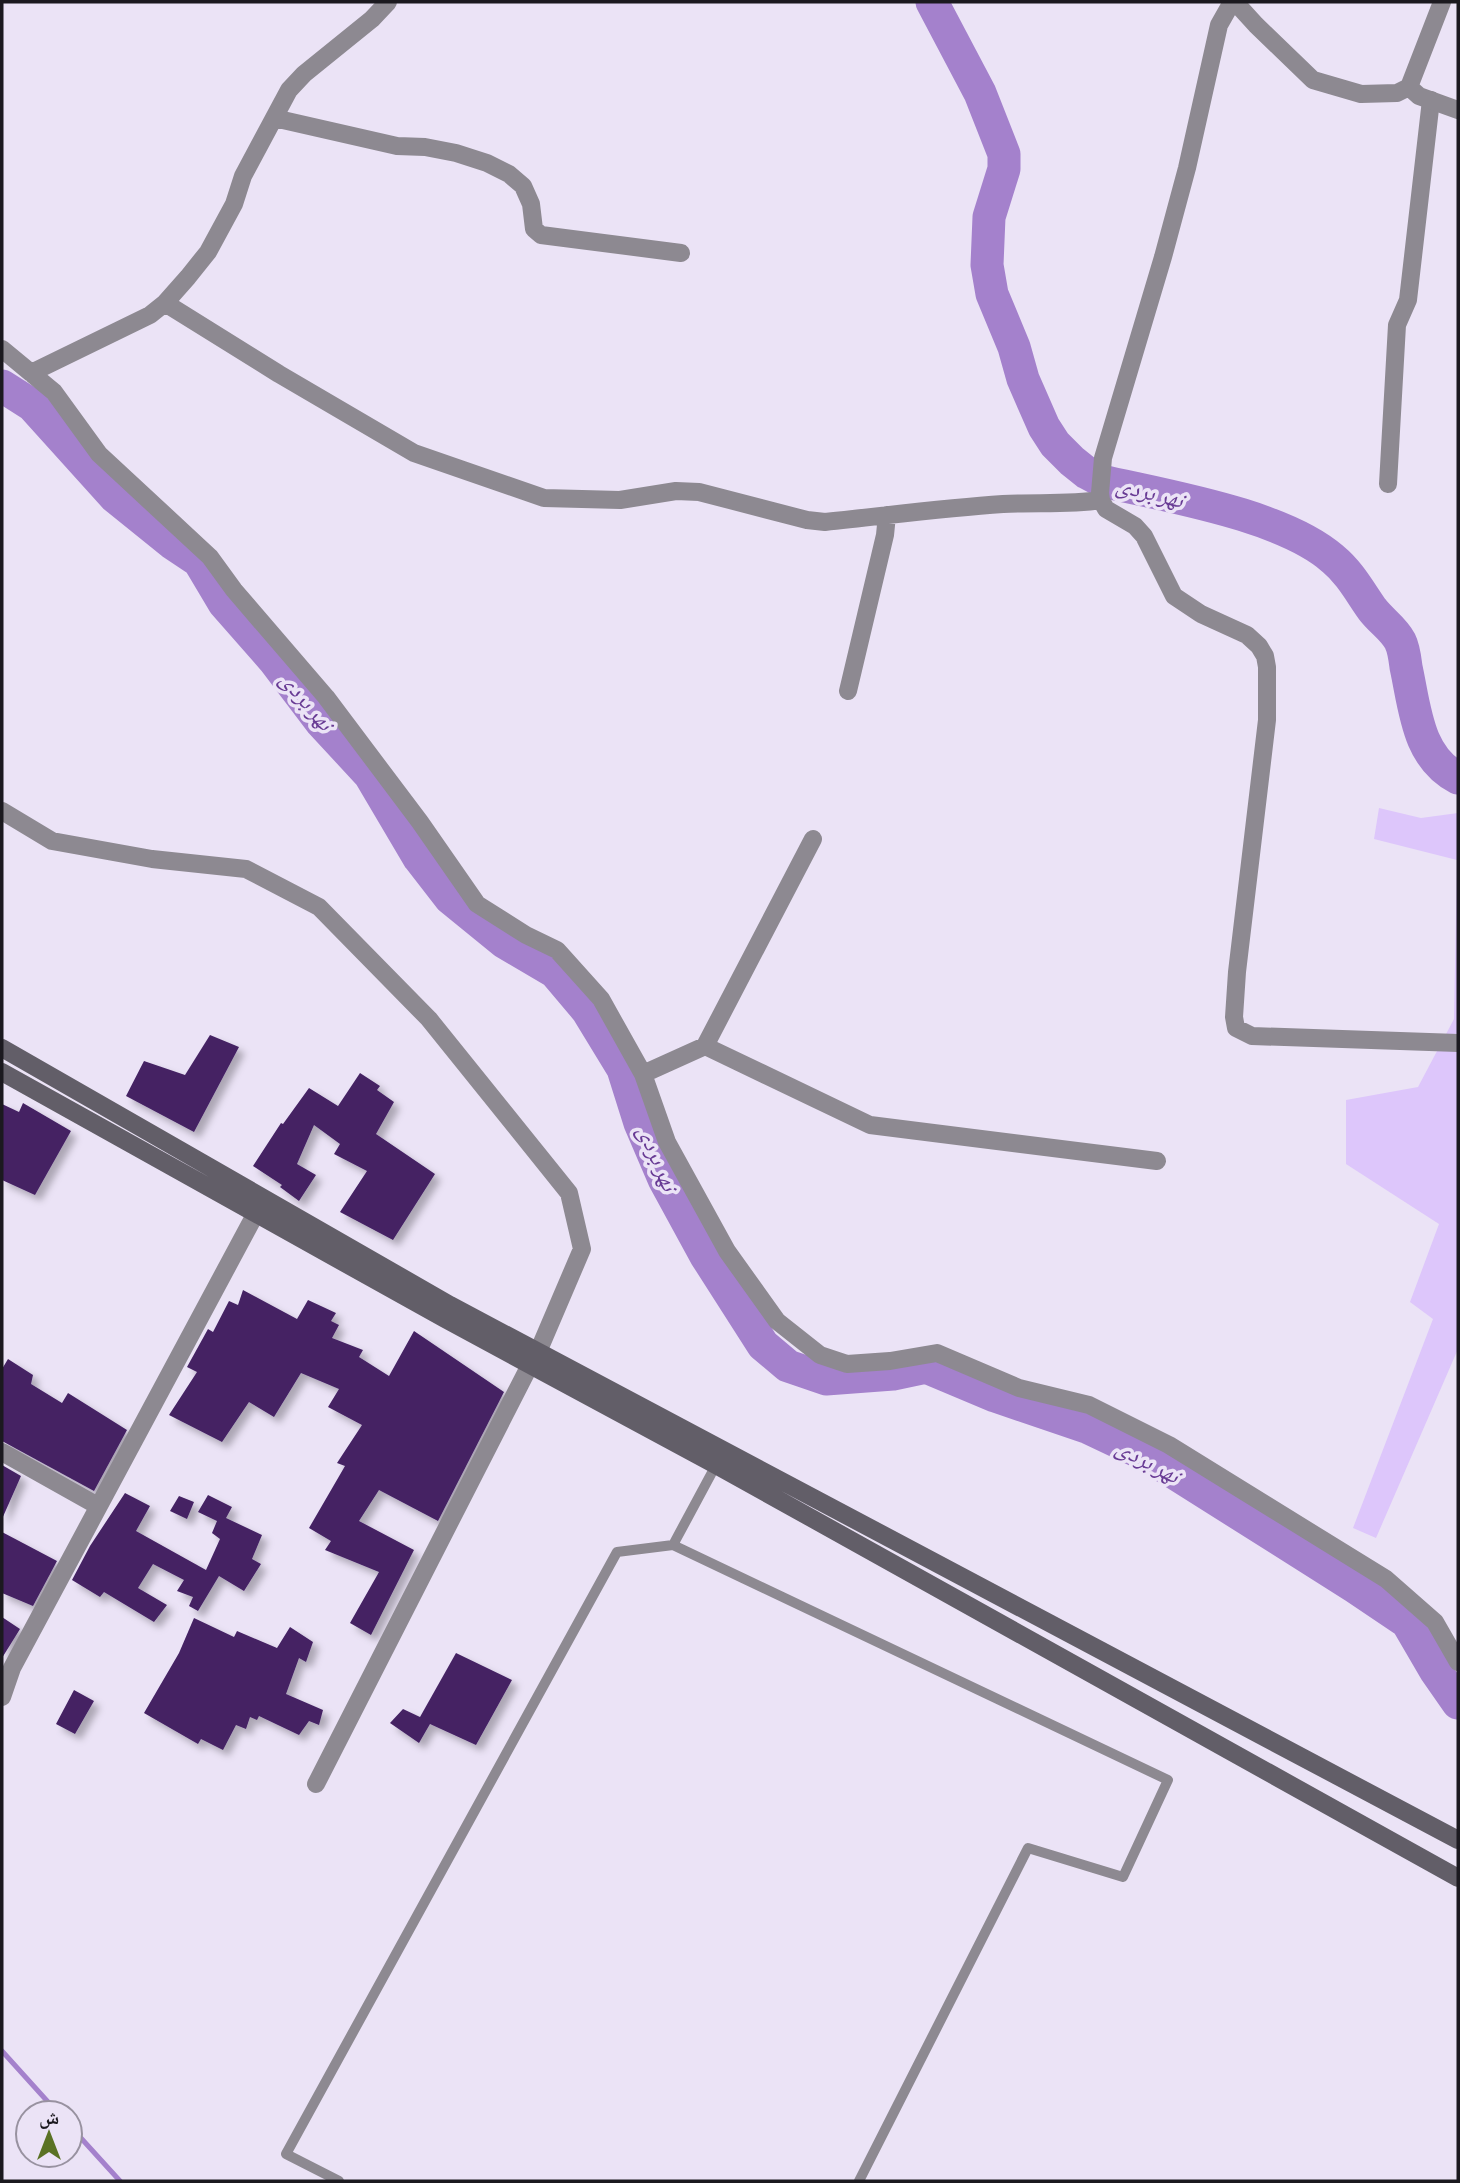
<svg xmlns="http://www.w3.org/2000/svg" width="1460" height="2183" font-family="'Crimson Pro','Noto Naskh Arabic',serif">
	<style>
		.green { fill: #ddc6fb }
		.lines { fill: none; stroke-linecap: round; stroke-linejoin: round }
		.stream { stroke: #a481cc; stroke-width: 5 }
		.river { stroke: #a481cc; stroke-width: 33 }
		.building { fill: #442264; filter: url(#shadow) }
		.service { stroke: #8d8991; stroke-width: 10 }
		.minor { stroke: #8d8991; stroke-width: 18 }
		.tertiary { stroke: #8d8991; stroke-width: 18 }
		.secondary { stroke: #625e68; stroke-width: 18 }
		.labels { text-anchor: middle; dominant-baseline: central; stroke-width: 7; stroke-linejoin: round; paint-order: stroke }
		.water-label { font-size: 23px; font-style: italic; fill: #683b94; stroke: #ebe3f6 }
	</style>
	<defs>
		<filter id="shadow"><feDropShadow dx="6" dy="6" stdDeviation="3.5" flood-color="#0004"/></filter>
	</defs>
	<rect width="100%" height="100%" fill="#ebe3f6"/>
	<!-- green -->
	<path class="green" d="M1379 808 1421 818 1458 813V1349L1376 1538 1353 1528 1433 1319 1410 1302 1439 1224 1346 1164V1100L1418 1087 1454 1019 1457 860 1374 839Z"/>
	<g class="lines">
		<!-- stream -->
		<path class="stream" d="M2 2051 58 2113
			M70 2126 120 2181"/>
		<!-- river -->
		<path class="river" d="M932 2 980 93 1004 154V169L989 217 987 265 992 294 1014 347 1023 379 1044 427 1055 444 1072 461 1087 473 1102 481C1167 496 1283 515 1333 559 1350 573 1360 592 1372 609 1381 621 1393 628 1400 641 1404 649 1405 659 1406 667 1415 708 1417 757 1458 778
			M2 386 32 405 115 497 172 543 199 561 224 603 274 660 321 722 370 775 419 858 450 898 504 942 555 972 587 1010 623 1069 640 1123 664 1179 706 1256 763 1345 788 1366 826 1379 893 1374 926 1367 995 1396 1089 1428 1146 1455 1355 1587 1407 1622 1435 1670 1458 1703"/>
	</g>
	<!-- building -->
	<path class="building" d="M210 1035 239 1047 194 1132 126 1096 144 1061 185 1075Z
		M360 1073 380 1086 377 1090 394 1102 376 1134 435 1174 393 1240 340 1212 367 1171 334 1154 340 1144 314 1125 297 1164 316 1175 299 1201 280 1187 282 1185 253 1166 281 1123 283 1124 309 1088 338 1106Z
		M23 1103 71 1131 35 1195 2 1180V1104L19 1112Z
		M243 1290 297 1319 308 1300 336 1313 331 1321 339 1325 332 1338 363 1350 359 1357 389 1376 414 1331 504 1392 438 1521 379 1490 359 1521 414 1550 371 1635 350 1623 379 1572 325 1550 331 1541 309 1528 345 1466 337 1463 362 1425 328 1407 339 1389 301 1373 274 1417 249 1402 222 1442 169 1415 197 1372 187 1367 208 1329 213 1332 229 1301 238 1305Z
		M8 1359 33 1375 31 1384 62 1403 68 1393 127 1430 94 1491 2 1441V1369Z
		M2 1465 21 1476 2 1519Z
		M125 1493 150 1506 136 1531 206 1570 220 1539 212 1533 217 1521 198 1512 208 1495 232 1507 226 1518 262 1535 252 1559 261 1564 244 1591 219 1576 198 1611 189 1606 193 1597 177 1591 184 1580 153 1564 138 1588 167 1605 154 1622 104 1592 100 1597 72 1580 90 1546Z
		M179 1496 194 1502 187 1519 170 1511Z
		M2 1532 57 1561 33 1606 2 1593Z
		M2 1617 20 1629 2 1658Z
		M194 1618 234 1637 237 1631 277 1648 290 1627 313 1642 306 1662 299 1658 286 1694 323 1710 319 1725 309 1721 299 1735 259 1716 257 1720 250 1717 246 1729 236 1725 223 1750 201 1739 198 1744 144 1713 179 1653Z
		M456 1653 512 1680 476 1745 430 1724 419 1743 390 1723 403 1709 420 1717Z
		M74 1690 94 1701 75 1734 56 1724Z"/>
	<g class="lines">
		<!-- service -->
		<path class="service" d="M673 1545 716 1465
			M339 2181 286 2154 617 1552 673 1545 1168 1780 1123 1877 1028 1848 859 2181"/>
		<!-- minor -->
		<path class="minor" d="M1232 2 1219 25 1187 168 1163 257 1103 458 1100 493 1101 500 1106 509 1135 526 1144 536 1174 596 1201 614 1247 635 1259 646 1265 656 1267 667V720L1237 972 1234 1017 1236 1028 1252 1036 1458 1043
			M274 118 397 146 425 147 456 153 487 163 509 174 523 186 531 204 534 229 541 235 681 253
			M165 303 279 374 414 453 544 498 620 500 676 491 699 492 807 520 825 522C884 516 943 508 1003 504 1036 502 1068 505 1101 500
			M2 349 54 392 99 454 210 557 234 590 326 697 420 822 477 904 526 935 557 950 601 999 643 1074 667 1142 727 1251 777 1321 820 1355 847 1364 890 1361 937 1353 1019 1388 1089 1405 1169 1445 1386 1579 1435 1622 1458 1662
			M31 373 150 315 165 303 188 277 208 252 234 204 243 176 289 90 304 74 372 19 388 2
			M1388 484 1397 325 1408 300 1431 100
			M848 691 885 535 887 515
			M2 811 52 841 152 859 246 869 319 907 429 1019 569 1193 582 1249 538 1352
			M705 1046 813 839
			M643 1074 705 1046 870 1125 1157 1161
			M2 1452 98 1506
			M2 1697 12 1668 256 1213
			M316 1784 530 1365"/>
		<!-- tertiary -->
		<path class="tertiary" d="M1235 2 1256 25 1313 80 1361 94 1397 93 1409 87 1419 96 1458 110
			M1409 87 1442 2"/>
		<!-- secondary -->
		<path class="secondary" d="M2 1048 450 1305 1458 1840
			M2 1072 445 1319 716 1465 1458 1878"/>
	</g>
	<g class="labels">
		<!-- water labels -->
		<g class="water-label">
			<text transform="translate(1150 492) rotate(14)">نهر بردى</text>
			<text transform="translate(307 701) rotate(50)">نهر بردى</text>
			<text transform="translate(658 1158) rotate(67)">نهر بردى</text>
			<text transform="translate(1148 1461) rotate(28)">نهر بردى</text>
		</g>
	</g>
	<!-- border -->
	<rect width="1460" height="2183" fill="none" stroke="#1b191f" stroke-width="7"/>
	<!-- north arrow -->
	<g transform="translate(49 2134)"><circle r="33" fill="#ebe3f6" stroke="#9892a0" stroke-width="2"/>
	<path d="M0-5L12 26L0 18L-12 26Z" fill="#5a7224"/>
	<text y="-10" font-size="19" font-weight="bold" text-anchor="middle" fill="#1b191f">ش</text>
	</g>
</svg>
